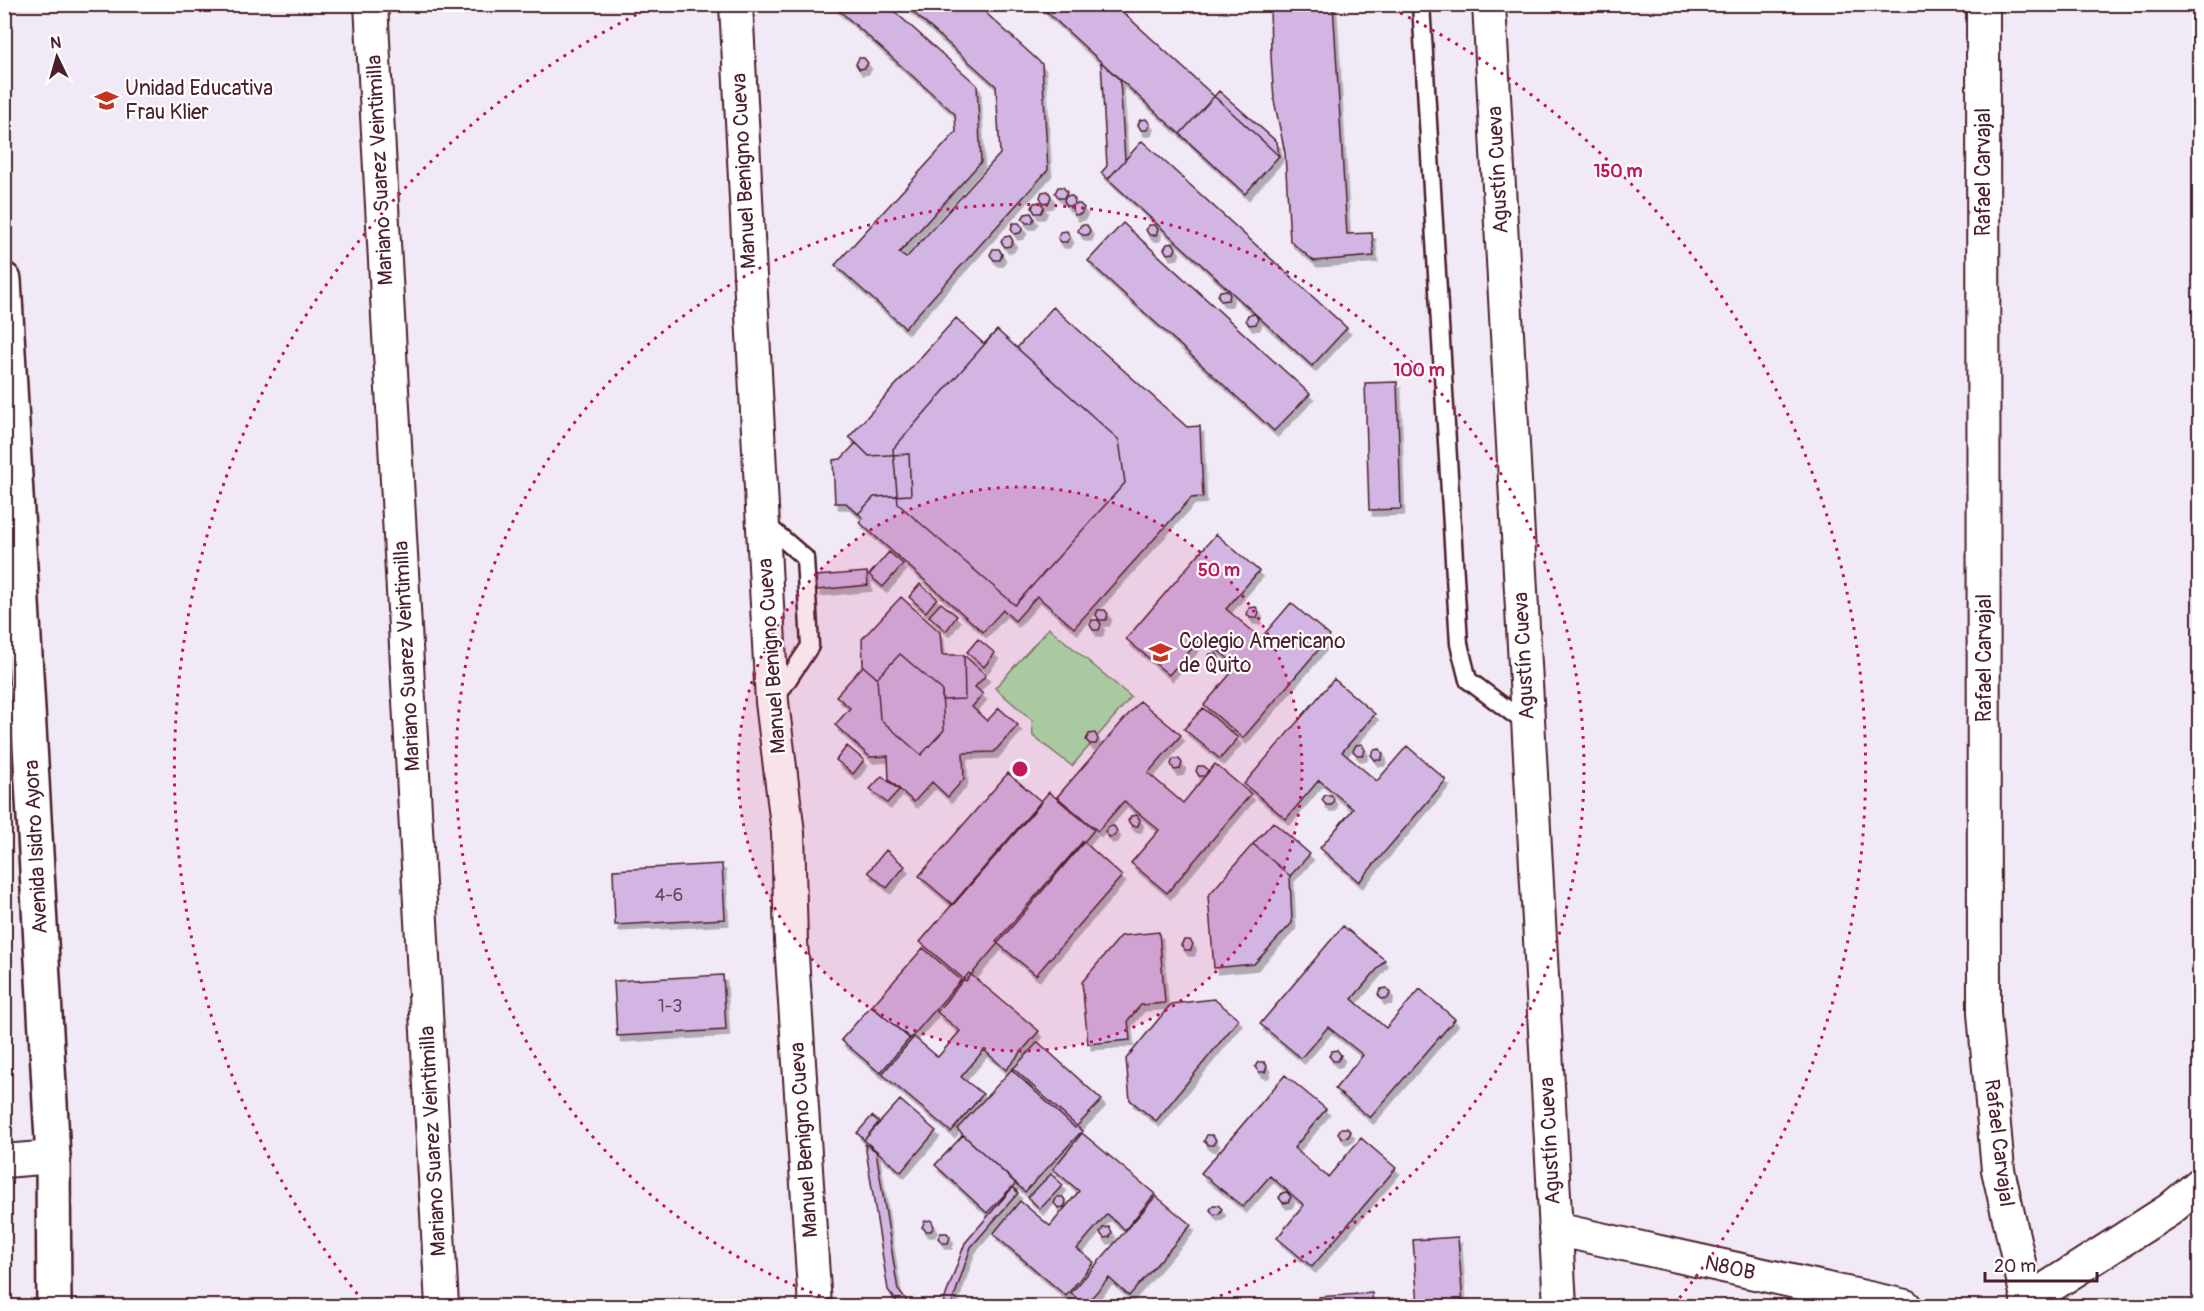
<svg xmlns="http://www.w3.org/2000/svg" width="2204" height="1311" font-family="Pangolin,sans-serif">
	<style>
		.green { fill: #a6e3aa; stroke: #78816a; stroke-width: 1.5 }
		.building { fill: #d2b5e3; stroke: #4a1f2b; stroke-width: 1.5; filter: url(#shadow) }
		.lines { fill: none; stroke-linecap: round; stroke-linejoin: round }
		.service-casing { stroke: #4a1f2b; stroke-width: 21 }
		.minor-casing { stroke: #4a1f2b; stroke-width: 36 }
		.tertiary-casing { stroke: #4a1f2b; stroke-width: 38 }
		.service { stroke: #fff; stroke-width: 16 }
		.minor { stroke: #fff; stroke-width: 32 }
		.tertiary { stroke: #fff; stroke-width: 33 }
		.ring { fill: none; stroke: #c2185b; stroke-width: 3; stroke-dasharray: 3 6 }
		.labels { text-anchor: middle; dominant-baseline: central; stroke-width: 4.5; stroke-linejoin: round; paint-order: stroke }
		.number-label { font-size: 18px; fill: #6c4459 }
		.poi-label { font-size: 21px; fill: #4a1f2b; stroke: #fff; text-anchor: start }
		.street-label { font-size: 21px; fill: #4a1f2b; stroke: #fff }
		.centre { fill: #c2185b; stroke: #fff; stroke-width: 3 }
		.ring-label { font-size: 18px; text-anchor: middle; font-weight: bold; fill: #c2185b; stroke: #fff; stroke-width: 4.5; stroke-linejoin: round; paint-order: stroke }
	</style>
	<defs>
		<filter id="shadow"><feDropShadow dx="3.5" dy="6" stdDeviation="0" flood-color="#0004"/></filter>
	</defs>
	<rect width="100%" height="100%" fill="#f2e9f7"/>
	<filter id="ink" filterUnits="userSpaceOnUse"><feTurbulence type="fractalNoise" baseFrequency=".0167" numOctaves="2"/><feDisplacementMap in="SourceGraphic" scale="12" xChannelSelector="R" yChannelSelector="G"/><feConvolveMatrix kernelMatrix="1 2 1 2 8 2 1 2 1" color-interpolation-filters="sRGB"/></filter>
	<g filter="url(#ink)">
		<!-- green -->
		<path class="green" d="M1049 628 1131 697 1072 766 1033 736 1032 720 995 688Z"/>
		<!-- building -->
		<path class="building" d="M832 4H886L977 85 981 162 899 253 906 258 1000 154 996 86 904 4H976L1042 64 1048 170 905 328 835 265 956 132 955 114Z
			M1038 4H1114L1279 156 1245 194Z
			M1270 4H1333L1347 234 1372 233 1374 256 1314 261 1290 241 1285 153 1274 100 1271 57Z
			M859 58H864L868 63 865 68 859 69 856 64Z
			M1101 62 1120 80 1125 160 1108 179 1101 173 1107 166Z
			M1219 91 1277 142 1279 156 1245 194 1180 134Z
			M1146 119 1150 124 1147 130H1141L1138 125 1140 120Z
			M1142 141 1347 328 1312 366 1108 179Z
			M1058 187H1063L1067 192 1064 198H1059L1055 193Z
			M1048 191 1051 196 1049 202 1043 203 1040 197 1042 192Z
			M1066 196H1072L1075 200 1073 206H1067L1064 201Z
			M1040 202 1044 207 1041 213H1035L1032 208 1034 203Z
			M1074 204H1080L1084 208 1081 214 1075 215 1072 209Z
			M1031 213 1034 218 1032 223H1026L1022 219 1025 214Z
			M1013 223H1019L1023 228 1020 233 1014 234 1011 229Z
			M1123 223 1310 394 1274 431 1088 261Z
			M1081 225H1087L1090 230 1088 235H1082L1078 231Z
			M1149 225H1155L1158 229 1156 235H1149L1146 230Z
			M1067 231 1070 237 1067 242H1061L1058 238 1060 232Z
			M1010 236 1013 241 1010 246 1005 247 1001 242 1004 237Z
			M1173 243 1176 248 1174 253 1167 254 1164 249 1167 244Z
			M993 249H999L1002 254 1000 260H994L990 255Z
			M1227 290 1230 295 1228 300 1221 301 1218 296 1220 291Z
			M1053 307 1187 427 1200 426 1203 497 1191 498 1074 628 1037 596 1015 621 1003 610 983 632 859 522 863 518 846 503H835L833 460 841 459 856 443 849 437 956 318 984 344 997 330 1017 348Z
			M1255 314 1258 319 1256 324 1249 325 1246 320 1248 315Z
			M997 330 1119 440 1125 483 1015 605 898 504 893 449Z
			M1397 382 1401 509 1369 510 1365 383Z
			M856 443 869 456 909 454 911 495 874 497 858 514 846 503H835L833 460 841 459Z
			M1216 534 1259 571 1226 609 1261 638 1291 603 1330 636 1243 738 1204 705 1237 666 1202 637 1169 675 1126 639Z
			M889 552 903 564 883 587 869 575Z
			M867 572 868 585 817 590 816 576Z
			M920 584 937 598 926 612 909 597Z
			M901 597 940 632 942 655H964L965 699 942 700V690L900 654 877 678 863 666 862 639Z
			M901 597 940 632 942 655H964L986 675 975 687 983 694 972 707 987 721 999 708 1018 725 994 752 963 753 964 779 948 797 932 782 914 802 889 780 888 756 870 757 835 725 850 708 836 696 863 666 862 639Z
			M941 603 957 616 946 631 929 616Z
			M1256 607 1259 612 1257 618H1250L1247 614 1249 608Z
			M1098 610H1105L1108 614 1106 620H1099L1096 615Z
			M1092 620H1098L1101 624 1099 630H1093L1090 625Z
			M978 639 995 653 984 667 967 652Z
			M1216 653 1219 658 1217 664H1211L1207 659 1210 654Z
			M900 654 942 690 944 730 921 755 880 719 877 678Z
			M1334 679 1375 714 1342 752 1377 781 1407 746 1446 780 1359 882 1320 848 1353 809 1319 780 1286 819 1244 784Z
			M1140 701 1181 735 1148 773 1183 803 1215 764 1251 794 1167 893 1131 863 1159 830 1124 801 1098 831 1057 797Z
			M1203 708 1238 738 1220 759 1184 729Z
			M1095 733 1098 739 1096 744H1090L1086 740 1089 734Z
			M1362 744 1365 750 1363 755H1357L1353 751 1356 745Z
			M847 746 864 760 853 774 836 760Z
			M1380 749 1383 754 1381 760H1375L1371 755 1374 750Z
			M1173 759H1179L1182 763 1180 769 1174 770 1171 764Z
			M1198 766H1204L1208 770 1205 776H1199L1196 771Z
			M1008 773 1042 802 953 905 919 876Z
			M882 776 899 790 887 803 870 789Z
			M1049 792 1094 830 966 981 920 942Z
			M1325 795H1331L1334 799 1332 805H1326L1322 800Z
			M1137 815 1140 820 1138 826H1132L1128 821 1131 816Z
			M1273 822 1310 854 1290 876 1253 844Z
			M1114 826 1117 831 1114 836 1109 837 1105 832 1108 827Z
			M1083 841 1122 876 1036 975 996 942Z
			M1253 844 1290 876 1292 923 1254 964 1214 968 1208 896Z
			M886 850 905 866 887 888 868 872Z
			M722 864 725 919 615 925 613 870Z
			M1343 926 1385 960 1352 999 1386 1028 1420 989 1455 1019 1370 1118 1335 1089 1363 1055 1328 1027 1301 1058 1260 1024Z
			M1159 932 1165 1003 1141 1005 1128 1020 1130 1040 1088 1044 1082 982 1121 936Z
			M1184 940H1190L1193 944 1191 950H1185L1181 945Z
			M923 948 961 980 910 1039 872 1006Z
			M969 973 1039 1031 1006 1070 984 1050 961 1077 983 1094 951 1132 882 1074 914 1037 938 1057 960 1031 937 1012Z
			M723 975 726 1030 617 1036 614 981Z
			M1387 988 1390 993 1388 998 1381 999 1378 994 1381 989Z
			M1214 999 1239 1019 1156 1121 1130 1100 1126 1059 1171 1004Z
			M871 1006 910 1038 880 1073 841 1040Z
			M1038 1042 1102 1100 1075 1128 1012 1070Z
			M1337 1050 1341 1055 1338 1061H1333L1329 1056 1332 1051Z
			M1258 1062H1264L1267 1066 1265 1072H1259L1255 1067Z
			M1013 1068 1082 1131 1025 1192 957 1129Z
			M1285 1075 1326 1109 1294 1148 1328 1177 1361 1138 1396 1168 1312 1267 1277 1238 1304 1205 1270 1176 1243 1207 1201 1173Z
			M900 1100 936 1131 901 1172 864 1140Z
			M872 1116 879 1122 864 1140 857 1133Z
			M1341 1128H1347L1351 1132 1348 1137 1342 1138 1338 1133Z
			M1082 1133 1155 1194 1125 1230 1107 1214 1077 1249 1094 1262 1066 1296 993 1234 1020 1201 1050 1226 1079 1191 1053 1169Z
			M963 1135 1016 1183 987 1213 935 1165Z
			M1207 1135H1212L1216 1140 1213 1145H1208L1204 1141Z
			M865 1144 876 1151 898 1290 911 1306H900L888 1290Z
			M1051 1174 1063 1185 1040 1209 1028 1197Z
			M1013 1187 1018 1193 971 1247 951 1306H942L965 1243Z
			M1287 1192 1291 1197 1288 1202 1283 1203 1279 1198 1282 1193Z
			M1156 1196 1191 1225 1129 1296 1109 1278 1085 1305 1071 1293Z
			M1057 1197H1063L1066 1202 1064 1207 1058 1208 1054 1203Z
			M1213 1205H1218L1222 1209 1219 1214 1214 1215 1210 1210Z
			M931 1220 934 1226 931 1231H926L922 1227 925 1221Z
			M1109 1227 1112 1232 1110 1237 1104 1238 1100 1233 1103 1228Z
			M941 1233H947L950 1237 948 1243H942L938 1238Z
			M1458 1237 1463 1306H1418L1413 1240Z
			M1372 1293 1373 1306H1320L1319 1297Z"/>
		<g class="lines">
			<defs>
				<path id="service" d="M1421 4 1459 644 1468 680 1527 724
					M762 521 805 558 810 646 775 699"/>
				<path id="minor" d="M371 4 442 1306
					M736 4 772 702 788 833 791 941 815 1306
					M1489 4 1560 1306
					M1983 4 1984 1013 1998 1170 2029 1306
					M4 1161 53 1157
					M1555 1229 1905 1306
					M2027 1301 2169 1210 2200 1184"/>
				<path id="tertiary" d="M4 280 53 1157 54 1306"/>
			</defs>
			<!-- service casing -->
			<use href="#service" class="service-casing"/>
			<!-- minor casing -->
			<use href="#minor" class="minor-casing"/>
			<!-- tertiary casing -->
			<use href="#tertiary" class="tertiary-casing"/>
			<!-- service -->
			<use href="#service" class="service"/>
			<!-- minor -->
			<use href="#minor" class="minor"/>
			<!-- tertiary -->
			<use href="#tertiary" class="tertiary"/>
		</g>
	</g>
	<!-- distance rings -->
	<circle cx="1020" cy="769" r="282" fill="#c2185b" fill-opacity=".12"/>
	<g class="ring">
		<circle cx="1020" cy="769" r="282"/>
		<path d="M846 1305A564 564 0 1 1 1194 1305"/>
		<path d="M363 1301A846 846 0 0 1 656 5M1384 5A846 846 0 0 1 1677 1301"/>
	</g>
	<!-- icons -->
	<defs>
		<symbol id="school-bare" viewBox="-9 -9 18 18"><path d="M0-5L7-2L0 1L-7-2ZM-4 1L0 2.5L4 1V4Q0 6-4 4Z" fill="#c8321e" stroke="#fff" stroke-width="2.5" paint-order="stroke"/></symbol>
	</defs>
	<g fill-rule="evenodd">
		<use href="#school-bare" x="90" y="84" width="33" height="33"/>
		<use href="#school-bare" x="1144" y="636" width="33" height="33"/>
	</g>
	<g class="labels">
		<!-- number labels -->
		<g class="number-label">
			<text x="669" y="895">4-6</text>
			<text x="670" y="1006">1-3</text>
		</g>
		<!-- poi labels -->
		<g class="poi-label">
			<text x="125" y="88">Unidad Educativa<tspan x="125" dy="24">Frau Klier</tspan></text>
			<text x="1179" y="641">Colegio Americano<tspan x="1179" dy="24">de Quito</tspan></text>
		</g>
		<!-- street labels -->
		<g class="street-label">
			<text transform="translate(380 170) rotate(-93)">Mariano Suarez Veintimilla</text>
			<text transform="translate(1498 170) rotate(-93)">Agustín Cueva</text>
			<text transform="translate(744 171) rotate(-93)">Manuel Benigno Cueva</text>
			<text transform="translate(1983 172) rotate(-90)">Rafael Carvajal</text>
			<text transform="translate(407 656) rotate(-93)">Mariano Suarez Veintimilla</text>
			<text transform="translate(772 656) rotate(-94)">Manuel Benigno Cueva</text>
			<text transform="translate(1524 656) rotate(-93)">Agustín Cueva</text>
			<text transform="translate(1984 658) rotate(-90)">Rafael Carvajal</text>
			<text transform="translate(36 847) rotate(-93)">Avenida Isidro Ayora</text>
			<text transform="translate(804 1140) rotate(-94)">Manuel Benigno Cueva</text>
			<text transform="translate(433 1141) rotate(-93)">Mariano Suarez Veintimilla</text>
			<text transform="translate(1550 1141) rotate(-93)">Agustín Cueva</text>
			<text transform="translate(1999 1143) rotate(83)">Rafael Carvajal</text>
			<text transform="translate(1730 1268) rotate(12)">N80B</text>
		</g>
	</g>
	<circle cx="1020" cy="769" r="9" class="centre"/>
	<g class="ring-label">
		<text x="1618" y="177">150 m</text>
		<text x="1419" y="376">100 m</text>
		<text x="1219" y="576">50 m</text>
	</g>
	<!-- margin -->
	<rect width="2204" height="1311" fill="none" stroke="#fff" stroke-width="24"/>
	<rect x="12" y="12" width="2180" height="1287" fill="none" stroke="#4a1f2b" stroke-width="2" filter="url(#ink)"/>
	<!-- north arrow -->
	<g transform="translate(57 57) rotate(355)" stroke="#ffffff" stroke-width="4.5" paint-order="stroke">
	<path d="M0-4.5L10 22L0 15L-10 22Z" fill="#4a1f2b"/>
	<text y="-9" font-size="16" font-weight="bold" text-anchor="middle" fill="#4a1f2b">N</text>
	</g>
	<!-- scale -->
	<path d="M1985 1272v9h112v-9" fill="none" stroke="#4a1f2b" stroke-width="3"/>
	<text x="1994" y="1272" font-size="18" fill="#4a1f2b" stroke="#ffffff" stroke-width="4.5" paint-order="stroke">20 m</text>
</svg>
